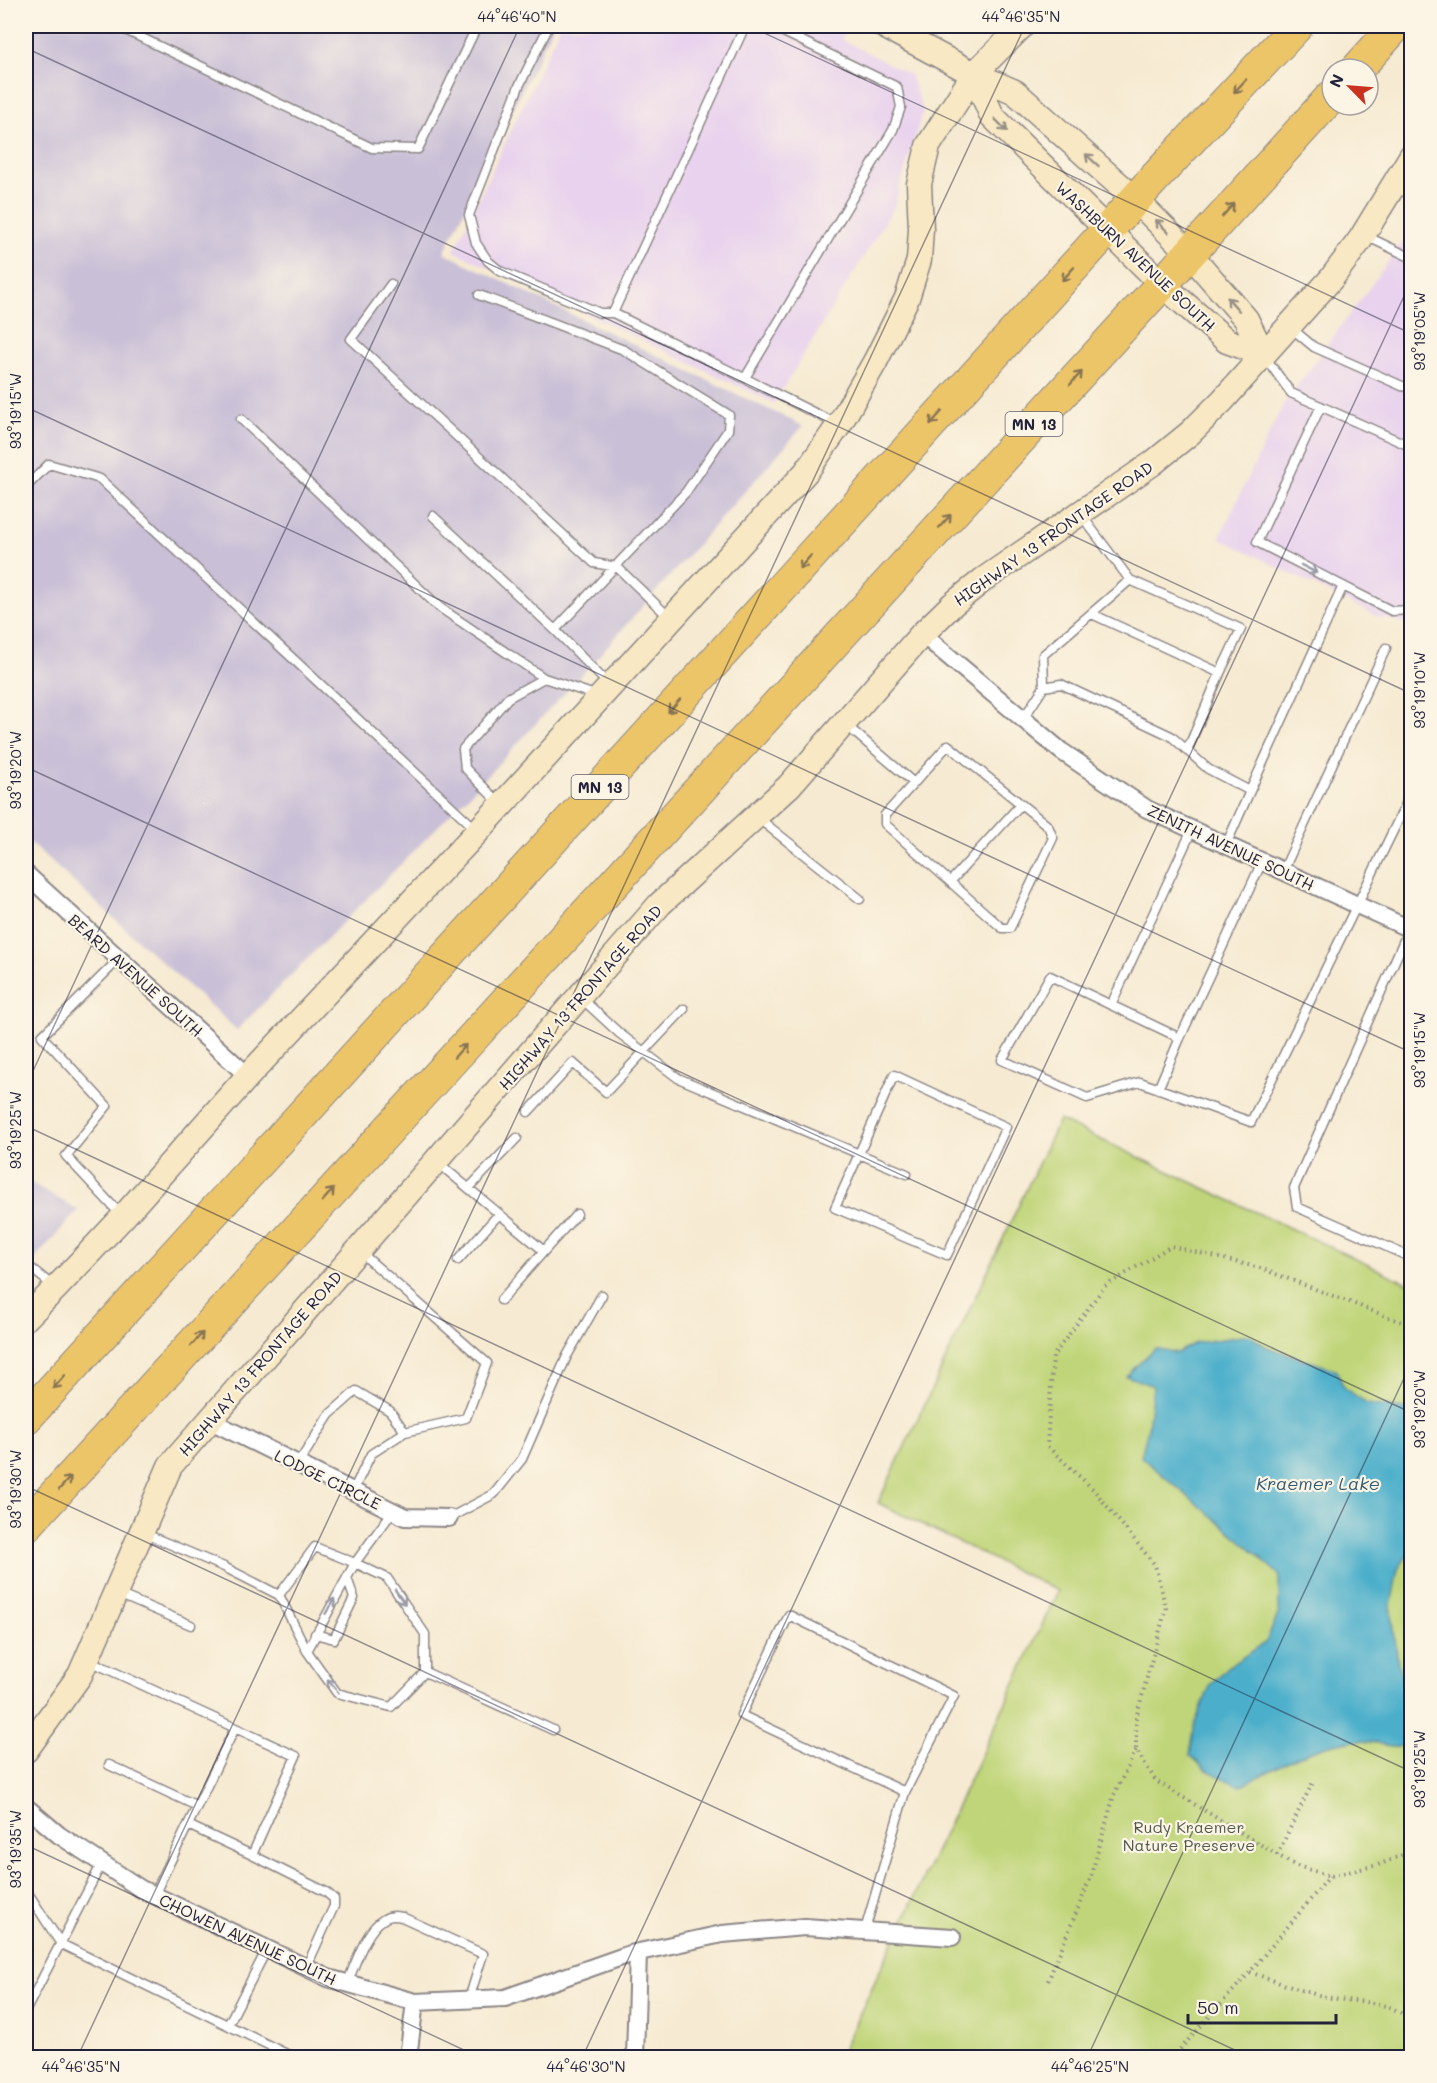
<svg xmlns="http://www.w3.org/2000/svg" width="1437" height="2083" font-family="Mali,sans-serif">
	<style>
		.built { fill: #e8d2ee }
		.industrial { fill: #c9bfd7 }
		.green { fill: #c0d579; stroke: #717c5a; stroke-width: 1.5 }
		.water { fill: #4cafcb; stroke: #376883; stroke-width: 1.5 }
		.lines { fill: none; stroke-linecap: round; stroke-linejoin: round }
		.lane-casing { stroke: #8c8686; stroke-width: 11 }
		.street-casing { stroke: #8c8686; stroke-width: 20 }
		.secondary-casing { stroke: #8c8686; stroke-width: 27 }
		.highway-casing { stroke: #8c8686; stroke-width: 34 }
		.path { stroke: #8c8686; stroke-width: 4; stroke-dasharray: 1.5 4.5; stroke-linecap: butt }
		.lane { stroke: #fff; stroke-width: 8 }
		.street { stroke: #fff; stroke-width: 16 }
		.secondary { stroke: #f8e8c3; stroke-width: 24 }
		.highway { stroke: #edc569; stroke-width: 32 }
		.oneway { stroke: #887452 }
		.oneway2 { stroke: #988f86 }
		.oneway3 { stroke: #9c9ca7 }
		.ticks { fill: none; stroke: #22223b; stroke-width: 1.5; stroke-opacity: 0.45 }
		.labels { text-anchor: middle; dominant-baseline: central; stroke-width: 4.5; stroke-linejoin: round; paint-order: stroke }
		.shield { fill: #fcf5e5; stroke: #63616e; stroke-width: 1.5 }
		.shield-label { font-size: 15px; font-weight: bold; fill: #22223b }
		.street-label { font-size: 16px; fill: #22223b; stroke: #fcf5e5 }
		.park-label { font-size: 16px; fill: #51584e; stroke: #fcf5e5 }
		.water-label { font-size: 18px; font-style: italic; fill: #335a75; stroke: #fcf5e5 }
		.neatline { fill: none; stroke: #22223b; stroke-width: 2 }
		.ticks-label { font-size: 15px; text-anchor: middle; fill: #22223b }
	</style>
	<rect width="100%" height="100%" fill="#fcf5e5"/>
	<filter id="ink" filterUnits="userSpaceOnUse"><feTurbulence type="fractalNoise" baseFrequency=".0167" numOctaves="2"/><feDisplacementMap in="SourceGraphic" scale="12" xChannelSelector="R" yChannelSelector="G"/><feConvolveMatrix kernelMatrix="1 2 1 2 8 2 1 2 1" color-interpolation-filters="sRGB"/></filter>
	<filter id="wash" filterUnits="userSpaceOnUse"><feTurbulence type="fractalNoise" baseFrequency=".008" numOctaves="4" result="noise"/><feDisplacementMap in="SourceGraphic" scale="24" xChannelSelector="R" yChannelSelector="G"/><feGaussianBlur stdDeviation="1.35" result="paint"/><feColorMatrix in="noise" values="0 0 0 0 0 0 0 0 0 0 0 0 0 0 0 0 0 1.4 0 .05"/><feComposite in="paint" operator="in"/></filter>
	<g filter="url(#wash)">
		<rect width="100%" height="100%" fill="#f6ead2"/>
		<!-- built -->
		<path class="built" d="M560 26H847L841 39 910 75 923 111 894 207 774 403 454 251Z
			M1411 231V624L1378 617 1219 538 1283 405Z"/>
		<!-- industrial -->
		<path class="industrial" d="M26 26H553L444 253 803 426 578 679 467 797 237 1030 26 839Z
			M26 1180 78 1210 26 1269Z"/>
		<!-- green -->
		<path class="green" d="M1059 1120 1411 1285V2057L839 2058 1058 1591 878 1503Z"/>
		<!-- water -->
		<path class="water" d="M1249 1335 1267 1347 1336 1370 1344 1387 1367 1404 1411 1410V1550L1398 1569 1391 1605 1398 1663 1411 1715 1412 1745C1388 1750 1377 1740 1356 1741 1314 1742 1276 1770 1239 1786L1205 1769 1190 1755 1195 1723 1211 1684 1228 1667 1266 1642 1279 1612V1575L1257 1554 1141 1457 1148 1428 1153 1386 1126 1376 1155 1348 1177 1353 1195 1343Z"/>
	</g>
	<g filter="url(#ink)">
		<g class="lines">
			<defs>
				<path id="lane" d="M117 26 372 148 418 149 477 26
					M549 26 519 86 469 215 476 243 488 261 500 271 600 313H613
					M745 26 613 313 837 424
					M1395 188 1412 195
					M1366 236 1412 258
					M391 284 351 339 594 563 617 567 670 618
					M479 295 624 350 729 415 728 430 686 492 555 630 608 684
					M1291 328 1314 347 1402 386 1412 388
					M1265 357 1291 393 1412 447
					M745 378 893 130 901 107 897 87 771 26
					M1321 406 1257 542 1392 611 1410 610 1412 608
					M241 419 439 607 544 678
					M26 487 49 464 100 479 478 831
					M433 516 555 630
					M1092 614 1220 673 1241 629 1130 580
					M1044 687 1061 684 1171 736 1208 769 1250 791 1226 845
					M1023 719 1044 687 1043 655 1130 580 1082 516
					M846 725 914 783 885 815V824L1002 928H1010L1053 838 1048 826 948 745 914 783
					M1187 751 1220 673
					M1250 791 1343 586
					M499 803 465 768 463 749 508 698 544 678 598 696
					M758 818 860 899
					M1262 862 1180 1038 1050 976 1002 1060 1087 1098 1140 1082 1251 1122 1412 792
					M1283 871 1386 648
					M950 882 1021 804
					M1409 929 1294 1188 1297 1207 1412 1258
					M119 959 42 1036 107 1106 66 1156 122 1216
					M580 997 619 1033 678 1078 907 1174
					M1111 1005 1192 830
					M894 1075 1006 1127 947 1255 835 1208Z
					M1158 1089 1180 1038
					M528 1112 573 1063 606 1092 684 1009
					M437 1162 544 1251 577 1214
					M469 1188 517 1138
					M359 1251 487 1363 466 1418 405 1432
					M458 1260 499 1214
					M26 1264 53 1286
					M501 1300 544 1251
					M298 1464 329 1415 356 1391 390 1411 405 1432 371 1454 353 1491
					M449 1518 494 1494 522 1459 567 1356 602 1295
					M143 1533 224 1567 279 1595 307 1651 337 1693 391 1707 425 1672V1634L387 1578 355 1563 315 1547 279 1595
					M118 1594 191 1625
					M315 1634 334 1639 354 1598 347 1578
					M307 1651 355 1563 393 1511
					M88 1660 296 1756 252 1855 326 1892 334 1899V1906L306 1968
					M425 1672 553 1730
					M109 1765 197 1806
					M188 1825 252 1855
					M26 1890 61 1944 295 2058
					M154 1895 235 1728
					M865 1930 905 1792 741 1715 789 1615 954 1696 905 1792
					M347 1984C355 1965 366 1929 384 1919 390 1915 396 1916 402 1917L483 1954 469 1999
					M26 2010 102 1863
					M228 2025 267 1949"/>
				<path id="street" d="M922 634 1061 751 1147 809 1412 930
					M26 874 248 1076
					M211 1421 405 1517 449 1518
					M26 1807 59 1835 141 1889 328 1978 415 2002 505 1998 630 1954 722 1934 805 1927 952 1937
					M408 2058 415 2002
					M635 2058 638 1952"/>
				<path id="secondary" d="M884 26 974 74 1015 92 1135 199 1189 253 1246 319 1263 354
					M974 74 992 116 1162 284 1227 341 1263 354
					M26 1318 56 1288 123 1217 248 1076 478 831 806 472 839 425 875 362 907 298 919 260 921 229 919 184 928 146 974 74 1022 26
					M26 1750 80 1675 170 1466 660 904 789 786 922 634 953 604 983 580 1153 463 1190 433 1223 400 1331 279 1360 240 1412 155"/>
				<path id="highway" d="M1357 69 1396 26
					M26 1418 1152 181 1297 26
					M26 1526 1162 284 1332 96"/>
			</defs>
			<!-- lane casing -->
			<use href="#lane" class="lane-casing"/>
			<!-- street casing -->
			<use href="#street" class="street-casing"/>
			<!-- secondary casing -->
			<use href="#secondary" class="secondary-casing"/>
			<!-- highway casing -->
			<use href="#highway" class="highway-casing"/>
			<!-- path -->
			<path class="path" d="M1412 1326 1260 1268 1171 1246 1105 1286 1053 1356 1047 1446 1093 1489 1155 1565 1166 1608 1136 1718V1750L1156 1781 1294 1865 1330 1876 1378 1865 1412 1851
				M1277 1855 1313 1782
				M1250 1972C1274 1981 1298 1990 1322 1996 1353 2004 1386 1997 1412 2021
				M1048 1981 1090 1879 1114 1795 1136 1750
				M1172 2058 1250 1972 1330 1876"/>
			<!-- lane -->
			<use href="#lane" class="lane"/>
			<!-- street -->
			<use href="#street" class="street"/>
			<!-- secondary -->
			<use href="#secondary" class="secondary"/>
			<!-- highway -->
			<use href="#highway" class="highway"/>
		</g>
		<!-- one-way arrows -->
		<defs><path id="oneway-shaft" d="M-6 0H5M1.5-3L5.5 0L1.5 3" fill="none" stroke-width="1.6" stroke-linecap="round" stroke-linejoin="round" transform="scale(1.5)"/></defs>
		<g class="oneway">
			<use href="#oneway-shaft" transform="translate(1240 86) rotate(133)"/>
			<use href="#oneway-shaft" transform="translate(1228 210) rotate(-48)"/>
			<use href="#oneway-shaft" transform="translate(1068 274) rotate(132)"/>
			<use href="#oneway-shaft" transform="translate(1076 378) rotate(-48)"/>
			<use href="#oneway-shaft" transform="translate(936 418) rotate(132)"/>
			<use href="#oneway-shaft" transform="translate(945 521) rotate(-48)"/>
			<use href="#oneway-shaft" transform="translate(805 562) rotate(132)"/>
			<use href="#oneway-shaft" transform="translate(674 706) rotate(132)"/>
			<use href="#oneway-shaft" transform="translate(460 1051) rotate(-48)"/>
			<use href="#oneway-shaft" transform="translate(328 1195) rotate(-48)"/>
			<use href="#oneway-shaft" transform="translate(197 1339) rotate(-48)"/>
			<use href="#oneway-shaft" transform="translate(59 1382) rotate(132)"/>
			<use href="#oneway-shaft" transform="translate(65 1483) rotate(-48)"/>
		</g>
		<g class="oneway2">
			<use href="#oneway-shaft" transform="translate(1001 125) rotate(45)"/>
			<use href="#oneway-shaft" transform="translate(1092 160) rotate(-138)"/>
			<use href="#oneway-shaft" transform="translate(1162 226) rotate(-135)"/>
			<use href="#oneway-shaft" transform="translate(1233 304) rotate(-131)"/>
		</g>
		<g class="oneway3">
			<use href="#oneway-shaft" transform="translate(1309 569) rotate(27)"/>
			<use href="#oneway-shaft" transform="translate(400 1597) rotate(56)"/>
			<use href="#oneway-shaft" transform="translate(330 1606) rotate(-60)"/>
			<use href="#oneway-shaft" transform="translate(333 1686) rotate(-129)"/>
		</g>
	</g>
	<!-- ticks -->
	<path class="ticks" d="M749 26 1412 334M26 48 1412 694M26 407 1412 1053M26 767 1412 1413M26 1086 520 26M26 1126 1412 1772M26 1486 1252 2058M26 1845 481 2058M77 2058 1025 26M582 2058 1412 279M1087 2058 1412 1361"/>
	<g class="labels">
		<!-- shield labels -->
		<g class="shield">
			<rect x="1005.5" y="412" width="57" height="24" rx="4.5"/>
			<rect x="571.5" y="775" width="57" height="24" rx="4.5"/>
		</g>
		<g class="shield-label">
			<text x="1034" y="424">MN 13</text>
			<text x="600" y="787">MN 13</text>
		</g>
		<!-- street labels -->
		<g class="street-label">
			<text transform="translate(1136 256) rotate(43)">WASHBURN AVENUE SOUTH</text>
			<text transform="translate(1053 533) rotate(-35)">HIGHWAY 13 FRONTAGE ROAD</text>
			<text transform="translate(1231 847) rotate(25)">ZENITH AVENUE SOUTH</text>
			<text transform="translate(136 975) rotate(42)">BEARD AVENUE SOUTH</text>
			<text transform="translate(580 997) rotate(-49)">HIGHWAY 13 FRONTAGE ROAD</text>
			<text transform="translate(260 1363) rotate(-49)">HIGHWAY 13 FRONTAGE ROAD</text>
			<text transform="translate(328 1479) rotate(26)">LODGE CIRCLE</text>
			<text transform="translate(248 1939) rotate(25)">CHOWEN AVENUE SOUTH</text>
		</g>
		<!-- park labels -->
		<g class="park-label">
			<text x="1189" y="1826">Rudy Kraemer<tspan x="1189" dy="18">Nature Preserve</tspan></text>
		</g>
		<!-- water labels -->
		<g class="water-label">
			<text x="1318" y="1483">Kraemer Lake</text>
		</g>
	</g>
	<!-- margin -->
	<rect width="1437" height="2083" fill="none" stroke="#fcf5e5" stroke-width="66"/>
	<!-- north arrow -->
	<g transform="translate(1350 87) rotate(295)"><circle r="28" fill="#fcf5e5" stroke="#a5a1a1" stroke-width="1.5"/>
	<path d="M0-4.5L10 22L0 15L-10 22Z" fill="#c8321e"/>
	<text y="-9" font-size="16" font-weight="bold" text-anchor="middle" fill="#22223b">N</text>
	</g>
	<!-- scale -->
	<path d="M1188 2014v9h148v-9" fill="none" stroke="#22223b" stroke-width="3"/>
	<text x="1197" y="2014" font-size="18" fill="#22223b" stroke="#fcf5e5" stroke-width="4.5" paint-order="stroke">50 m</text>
	<rect x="33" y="33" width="1371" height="2017" class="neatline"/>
	<g class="ticks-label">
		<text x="517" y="22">44°46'40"N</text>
		<text x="1021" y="22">44°46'35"N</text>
		<text transform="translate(1420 331) rotate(-90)" y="5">93°19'05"W</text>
		<text transform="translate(16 411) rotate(-90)" y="5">93°19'15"W</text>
		<text transform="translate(1420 690) rotate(-90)" y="5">93°19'10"W</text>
		<text transform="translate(16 770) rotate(-90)" y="5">93°19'20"W</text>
		<text transform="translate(1420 1050) rotate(-90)" y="5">93°19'15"W</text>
		<text transform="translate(16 1130) rotate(-90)" y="5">93°19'25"W</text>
		<text transform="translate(1420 1409) rotate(-90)" y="5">93°19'20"W</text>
		<text transform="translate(16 1489) rotate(-90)" y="5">93°19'30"W</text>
		<text transform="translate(1420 1769) rotate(-90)" y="5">93°19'25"W</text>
		<text transform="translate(16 1849) rotate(-90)" y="5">93°19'35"W</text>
		<text x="81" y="2072">44°46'35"N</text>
		<text x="586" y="2072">44°46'30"N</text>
		<text x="1090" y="2072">44°46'25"N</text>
	</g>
</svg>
